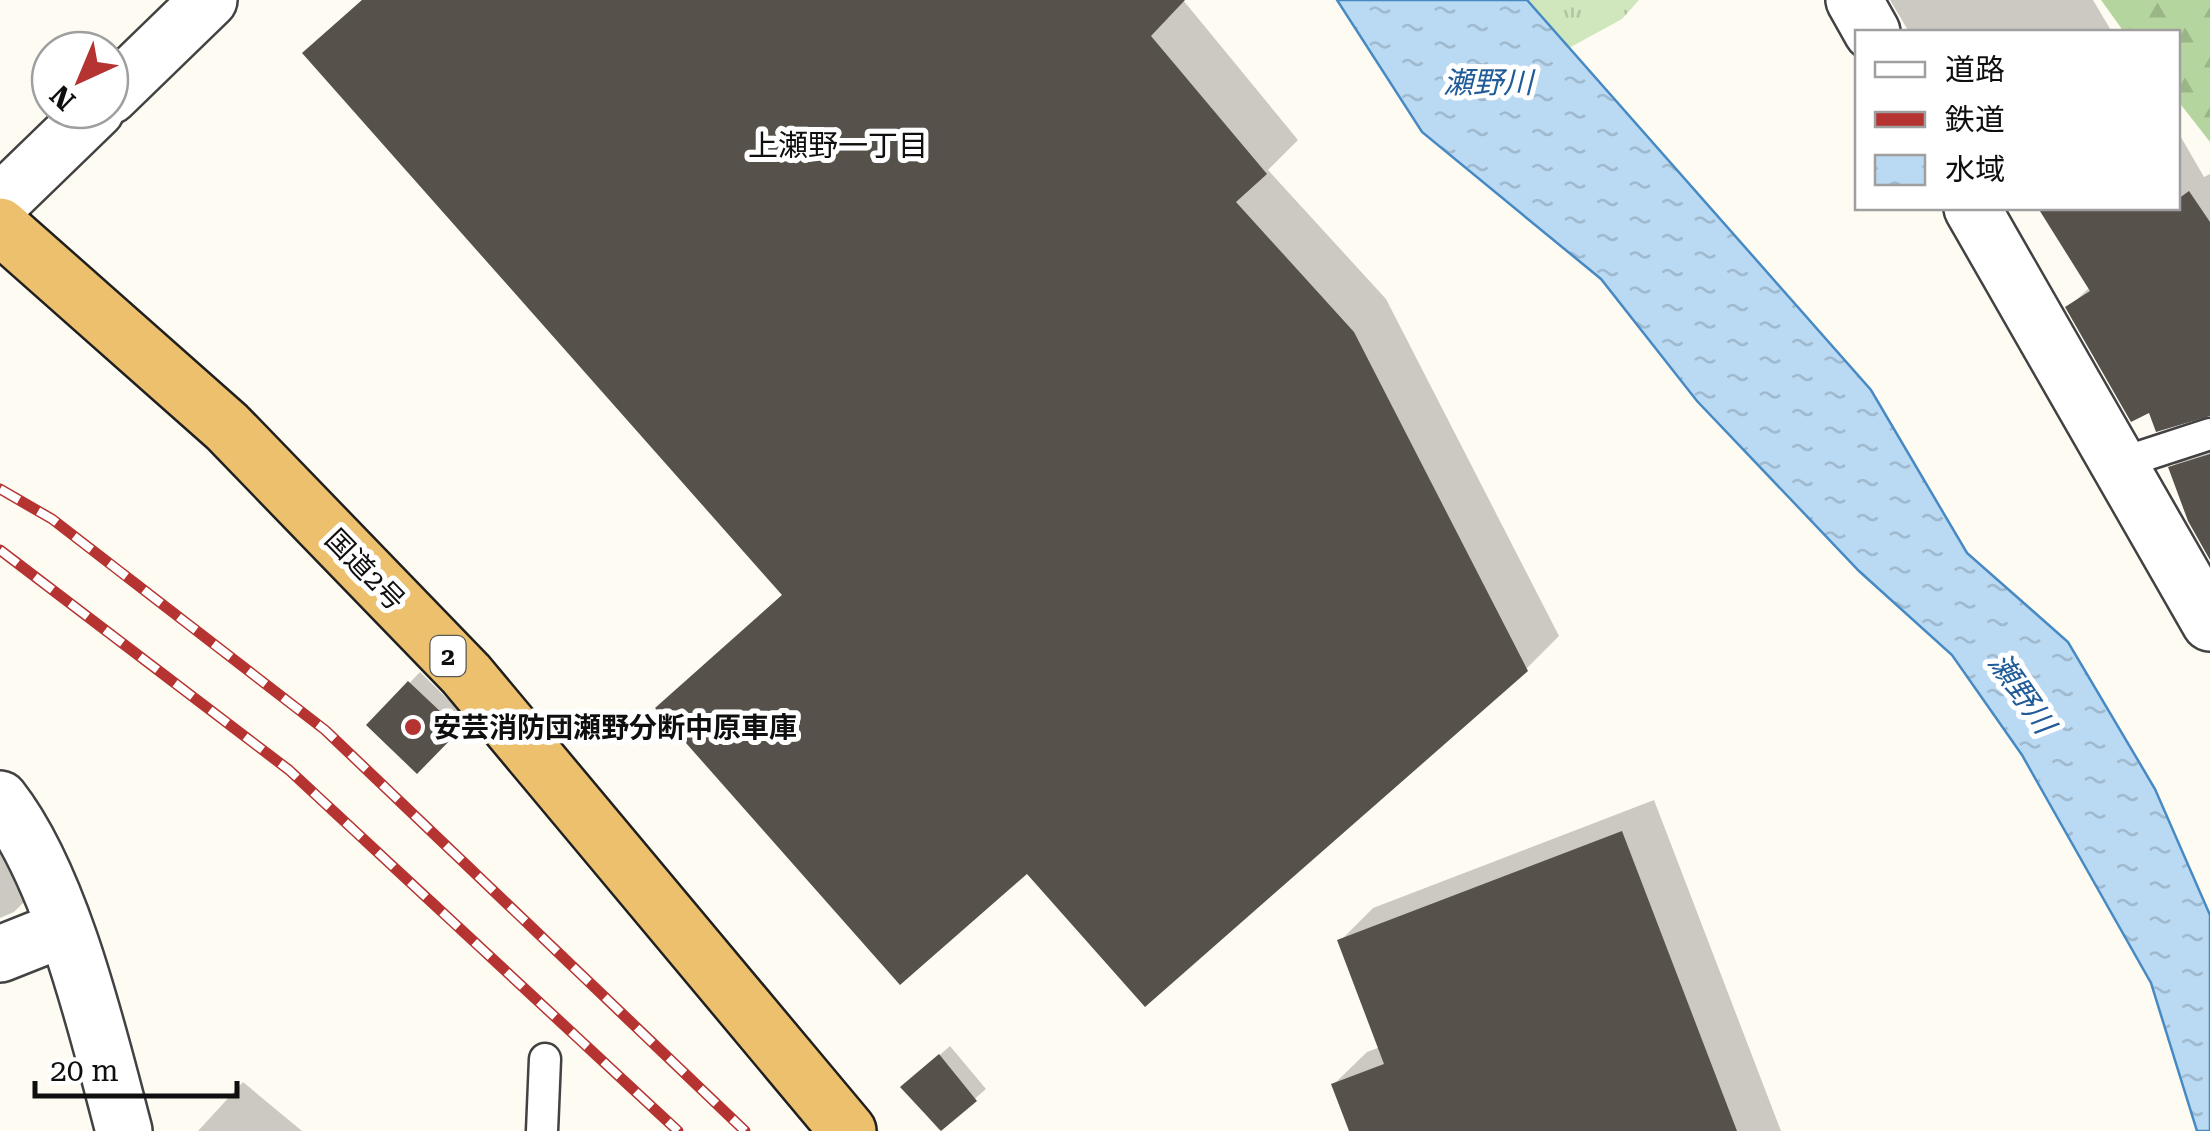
<svg xmlns="http://www.w3.org/2000/svg" width="2210" height="1131" font-family="'Roboto Serif','Noto Sans JP',serif">
	<style>
		.grass { fill: url(#grass-tufts) }
		.forest { fill: url(#forest-firs) }
		.water { fill: url(#water-ripples); stroke: #478ac3; stroke-width: 2.5 }
		.shadow { fill: #0003 }
		.building { fill: #57514c }
		.lines { fill: none; stroke-linecap: round; stroke-linejoin: round }
		.service-casing { stroke: #424242; stroke-width: 35 }
		.minor-casing { stroke: #424242; stroke-width: 60 }
		.tertiary-casing { stroke: #424242; stroke-width: 60 }
		.trunk-casing { stroke: #202020; stroke-width: 60 }
		.service { stroke: #fff; stroke-width: 30 }
		.minor { stroke: #fff; stroke-width: 55 }
		.tertiary { stroke: #fff; stroke-width: 55 }
		.trunk { stroke: #ecc06c; stroke-width: 55 }
		.rail-casing { stroke: #b53331; stroke-width: 11 }
		.rail { stroke: #fff; stroke-width: 8; stroke-dasharray: 22; stroke-linecap: butt }
		.poi-dot { fill: #b53331; stroke: #fff; stroke-width: 4 }
		.labels { text-anchor: middle; dominant-baseline: central; stroke-width: 10; stroke-linejoin: round; paint-order: stroke }
		.shield { fill: #fff; stroke: #575757; stroke-width: 2.5 }
		.shield-label { font-size: 25px; font-weight: bold; fill: #0f0f0f }
		.street-label { font-size: 28px; fill: #0f0f0f; stroke: #fff }
		.poi-label { font-size: 28px; font-weight: bold; fill: #0f0f0f; stroke: #fff; text-anchor: start }
		.water-label { font-size: 30px; font-style: italic; fill: #215c98; stroke: #fff }
		.neighbourhood-label { font-size: 30px; fill: #0f0f0f; stroke: #fff }
	</style>
	<defs>
		<pattern id="grass-tufts" width="24" height="20" patternUnits="userSpaceOnUse" patternTransform="scale(2.5)"><rect width="24" height="20" fill="#d0e6bd"/><path d="M3 7l-1-3M5 7V3M7 7l1-3M15 17l-1-3M17 17v-4M19 17l1-3" fill="none" stroke="#b1c4a1"/></pattern>
		<pattern id="forest-firs" width="22" height="20" patternUnits="userSpaceOnUse" patternTransform="scale(2.5)"><rect width="22" height="20" fill="#b4d69e"/><path d="M5 1l3.5 6h-7zM16 11l3.5 6h-7z" fill="#9ab687"/></pattern>
		<pattern id="water-ripples" width="26" height="14" patternUnits="userSpaceOnUse" patternTransform="scale(2.5)"><rect width="26" height="14" fill="#bad9f2"/><path d="M2 4q2-2 4 0t4 0M15 11q2-2 4 0t4 0" fill="none" stroke="#9fb9ce"/></pattern>
	</defs>
	<rect width="100%" height="100%" fill="#fefcf2"/>
	<!-- grass -->
	<path class="grass" d="M1527 0H1639L1622 19 1569 48Z"/>
	<!-- forest -->
	<path class="forest" d="M2101 0H2210V142L2178 101V32H2124Z"/>
	<!-- water -->
	<path class="water" d="M1337 0H1527L1871 390 1967 553 2068 642 2155 789 2210 915V1131H2197L2151 983 2022 755 1952 655 1859 571 1697 401 1601 279 1422 132Z"/>
	<!-- shadow -->
	<path class="shadow" d="M362 0H1183L1298 140 1268 170 1386 299 1559 636 1526 669 1027 870 659 708 784 593 306 53Z
		M1890 0H2093L2112 32H1909Z
		M2178 132 2204 177 2210 174V414L2150 409 2068 308 2090 287 2041 208H2178Z
		M2210 441V552L2171 468 2191 449Z
		M420 672 468 719 417 771 369 725Z
		M1654 800 1781 1131H1352L1334 1084 1367 1052 1380 1047 1340 941 1373 908Z
		M0 830 32 894 14 912 0 918Z
		M950 1046 986 1089 939 1130 903 1087Z
		M243 1082 302 1131H198Z"/>
	<!-- building -->
	<path class="building" d="M362 0H1185L1151 36 1267 174 1236 202 1354 332 1528 671 1145 1007 1027 874 900 985 655 708 782 595 302 53Z
		M2189 191 2210 222V416L2156 432 2149 413 2131 422 2065 307 2090 291 2038 208H2178V199Z
		M2210 454V560L2188 521 2168 467Z
		M408 681 460 730 417 774 366 725Z
		M1622 831 1737 1131H1349L1331 1084 1384 1064 1337 940Z
		M939 1054 977 1101 941 1131 900 1087Z"/>
	<g class="lines">
		<defs>
			<path id="service" d="M2118 464 2210 434
				M542 1131 545 1059"/>
			<path id="minor" d="M1854 0 1872 32
				M1972 208 2210 623
				M0 799C62 878 98 1033 124 1131
				M0 954 63 929"/>
			<path id="tertiary" d="M110 96 209 0
				M0 203 96 110"/>
			<path id="trunk" d="M0 226 227 427 466 674 848 1131"/>
		</defs>
		<!-- service casing -->
		<use href="#service" class="service-casing"/>
		<!-- minor casing -->
		<use href="#minor" class="minor-casing"/>
		<!-- tertiary casing -->
		<use href="#tertiary" class="tertiary-casing"/>
		<!-- trunk casing -->
		<use href="#trunk" class="trunk-casing"/>
		<!-- service -->
		<use href="#service" class="service"/>
		<!-- minor -->
		<use href="#minor" class="minor"/>
		<!-- tertiary -->
		<use href="#tertiary" class="tertiary"/>
		<!-- trunk -->
		<use href="#trunk" class="trunk"/>
		<defs>
			<path id="rail" d="M0 489 52 519 325 730 745 1131
				M0 550 289 770 678 1131"/>
		</defs>
		<!-- rail casing -->
		<use href="#rail" class="rail-casing"/>
		<!-- rail -->
		<use href="#rail" class="rail"/>
	</g>
	<!-- markers -->
	<circle class="poi-dot" cx="413" cy="727" r="10"/>
	<g class="labels">
		<!-- shield labels -->
		<rect class="shield" x="430.5" y="636" width="35" height="40" rx="8"/>
		<g class="shield-label">
			<text x="448" y="656">2</text>
		</g>
		<!-- street labels -->
		<g class="street-label">
			<text transform="translate(365 570) rotate(46)">国道2号</text>
		</g>
		<!-- poi labels -->
		<g class="poi-label">
			<text x="433" y="727">安芸消防団瀬野分断中原車庫</text>
		</g>
		<!-- water labels -->
		<g class="water-label">
			<text x="1488" y="82">瀬野川</text>
			<text transform="translate(2022 693) rotate(55)">瀬野川</text>
		</g>
		<!-- neighbourhood labels -->
		<g class="neighbourhood-label">
			<text x="838" y="145">上瀬野一丁目</text>
		</g>
	</g>
	<!-- legend -->
	<rect x="1855" y="30" width="325" height="180" fill="#ffffff" stroke="#9f9f9f" stroke-width="2.5"/>
	<rect x="1875" y="62" width="50" height="15" fill="#ffffff" stroke="#9f9f9f" stroke-width="2.5"/>
	<text x="1945" y="80" font-size="30" fill="#0f0f0f">道路</text>
	<rect x="1875" y="112" width="50" height="15" fill="#b53331" stroke="#9f9f9f" stroke-width="2.5"/>
	<text x="1945" y="130" font-size="30" fill="#0f0f0f">鉄道</text>
	<rect x="1875" y="155" width="50" height="30" fill="url(#water-ripples)" stroke="#9f9f9f" stroke-width="2.5"/>
	<text x="1945" y="180" font-size="30" fill="#0f0f0f">水域</text>
	<!-- north arrow -->
	<g transform="translate(80 80) rotate(224)"><circle r="48" fill="#ffffff" stroke="#9f9f9f" stroke-width="2.5"/>
	<path d="M0-8L18 38L0 25L-18 38Z" fill="#b53331"/>
	<text y="-15" font-size="28" font-weight="bold" text-anchor="middle" fill="#0f0f0f">N</text>
	</g>
	<!-- scale -->
	<path d="M35 1081v15h202v-15" fill="none" stroke="#0f0f0f" stroke-width="5"/>
	<text x="50" y="1081" font-size="30" fill="#0f0f0f" stroke="#ffffff" stroke-width="8" paint-order="stroke">20 m</text>
</svg>
